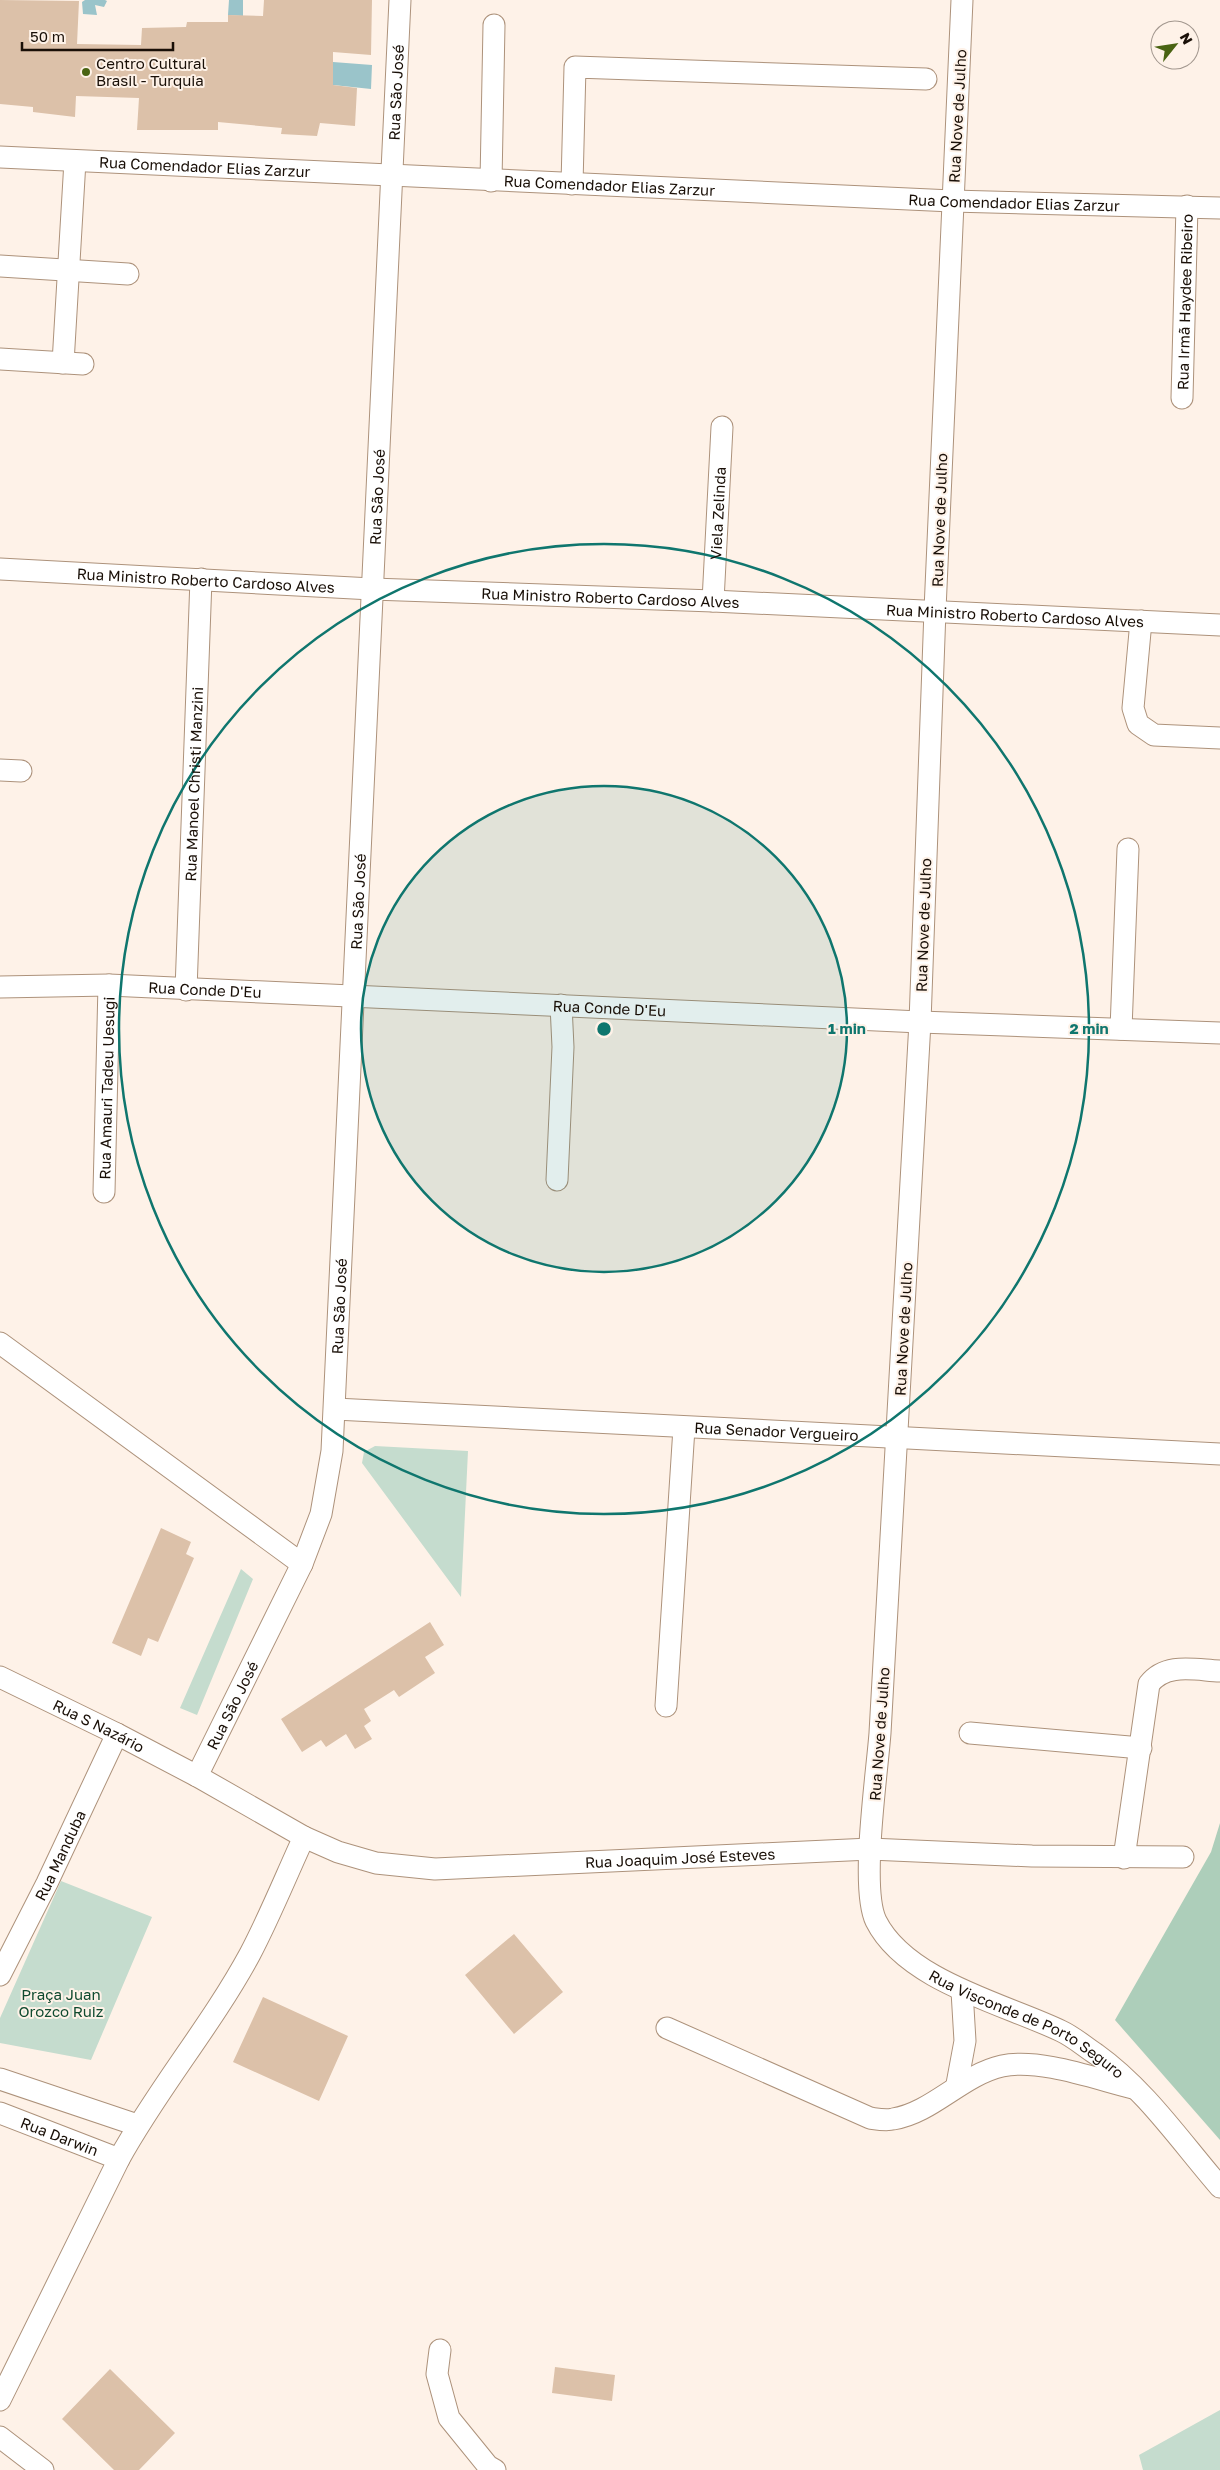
<svg xmlns="http://www.w3.org/2000/svg" width="1220" height="2470" font-family="'Golos Text',sans-serif">
	<style>
		.green { fill: #c5dcce }
		.forest { fill: #adceba }
		.water { fill: #9ac4ca }
		.building { fill: #dcc1a9 }
		.lines { fill: none; stroke-linecap: round; stroke-linejoin: round }
		.minor-casing { stroke: #ad927b; stroke-width: 23 }
		.minor { stroke: #fff; stroke-width: 21 }
		.ring { fill: none; stroke: #0f766e; stroke-width: 2.5 }
		.poi-dot { fill: #496312; stroke: #fef2e8; stroke-width: 2 }
		.labels { text-anchor: middle; dominant-baseline: central; stroke-width: 4; stroke-linejoin: round; paint-order: stroke }
		.poi-label { font-size: 15px; fill: #190f07; stroke: #fef2e8; text-anchor: start }
		.street-label { font-size: 15px; fill: #190f07; stroke: #fef2e8 }
		.park-label { font-size: 15px; fill: #0f4a2f; stroke: #fef2e8 }
		.centre { fill: #0f766e; stroke: #fef2e8; stroke-width: 2.5 }
		.ring-label { font-size: 15px; text-anchor: middle; font-weight: bold; fill: #0f766e; stroke: #fef2e8; stroke-width: 4; stroke-linejoin: round; paint-order: stroke }
	</style>
	<rect width="100%" height="100%" fill="#fef2e8"/>
	<!-- green -->
	<path class="green" d="M375 1446 468 1451 461 1597 362 1463 364 1452Z
		M241 1569 253 1579 197 1715 180 1708Z
		M61 1881 152 1917 91 2060 0 2043V2018Z
		M1220 2410V2470H1143L1139 2455Z"/>
	<!-- forest -->
	<path class="forest" d="M1220 1823V2140L1115 2020 1211 1852Z"/>
	<!-- water -->
	<path class="water" d="M85 0H105L107 1 104 7 95 5 97 15 83 14 82 2Z
		M229 0H243V16L228 15Z
		M333 62 372 65 371 89 333 85Z"/>
	<!-- building -->
	<path class="building" d="M0 0 79 1 77 44 141 45 142 28 186 27 187 22H228V15L263 16 264 0H372L371 55 333 52V85L357 88 355 126 320 123 317 136 281 134 282 128 218 122V130H137L139 98 76 96 75 117 33 112V107L0 104Z
		M161 1528 191 1542 186 1554 194 1558 158 1642 148 1638 141 1656 112 1643Z
		M430 1622 444 1645 425 1657 435 1673 399 1697 394 1690 364 1709 371 1721 364 1726 372 1739 355 1749 346 1734 326 1747 321 1740 302 1752 281 1719Z
		M514 1934 563 1992 514 2034 465 1975Z
		M263 1997 348 2036 319 2101 233 2062Z
		M555 2367 615 2375 612 2401 552 2393Z
		M110 2369 175 2433 139 2470H114L62 2419Z"/>
	<g class="lines">
		<defs>
			<g id="minor">
				<path id="s1" d="M962 0 935 610 920 1022 880 1733C877 1774 860 1888 876 1921 906 1981 1005 2004 1061 2031 1074 2037 1085 2047 1096 2054 1145 2089 1181 2142 1220 2187"/>
				<path id="s2" d="M0 157 952 201 1220 208"/>
				<path d="M491 181 494 25"/>
				<path d="M572 184 575 67 926 79"/>
				<path d="M0 266 128 274"/>
				<path d="M0 359 83 364"/>
				<path d="M63 363 75 161"/>
				<path id="s3" d="M1182 398 1187 206"/>
				<path id="s4" d="M0 569 372 589 713 601 1220 625"/>
				<path id="s5" d="M713 601 722 427"/>
				<path d="M1141 621 1133 708 1138 724 1154 735 1220 738"/>
				<path d="M0 770 21 771"/>
				<path id="s6" d="M0 987 109 985 920 1022 1220 1033"/>
				<path id="s7" d="M186 990 201 579"/>
				<path d="M1121 1029 1128 849"/>
				<path d="M557 1180 563 1047 561 1005"/>
				<path id="s8" d="M104 1192 109 985"/>
				<path d="M0 1343 302 1564"/>
				<path id="s9" d="M335 1409C630 1425 925 1437 1220 1454"/>
				<path id="s10" d="M0 1677 117 1734 197 1776 304 1837 338 1852 376 1863 435 1869 870 1849 1032 1856 1183 1857"/>
				<path d="M666 1706 684 1428"/>
				<path d="M970 1733 1141 1748"/>
				<path id="s11" d="M197 1776 302 1564 321 1514 332 1451 400 0"/>
				<path d="M1124 1858 1149 1684C1166 1662 1195 1670 1220 1671"/>
				<path id="s12" d="M0 1975 47 1883 117 1734"/>
				<path d="M667 2028 870 2118C877 2119 886 2121 893 2119 932 2113 962 2075 1002 2066 1040 2058 1096 2079 1133 2088"/>
				<path d="M0 2079 137 2125"/>
				<path d="M957 2084 965 2041 962 1991"/>
				<path id="s13" d="M0 2113 119 2159"/>
				<path d="M440 2350 437 2374 449 2418 488 2466 495 2470"/>
				<path d="M0 2400 119 2159C158 2088 211 2026 250 1954 270 1916 286 1876 304 1837"/>
				<path d="M0 2437 43 2470"/>
			</g>
		</defs>
		<!-- minor casing -->
		<use href="#minor" class="minor-casing"/>
		<!-- minor -->
		<use href="#minor" class="minor"/>
	</g>
	<!-- distance rings -->
	<circle cx="604" cy="1029" r="243" fill="#0f766e" fill-opacity=".12"/>
	<g class="ring">
		<circle cx="604" cy="1029" r="243"/>
		<circle cx="604" cy="1029" r="485"/>
	</g>
	<!-- markers -->
	<circle class="poi-dot" cx="86" cy="72" r="5"/>
	<g class="labels">
		<!-- poi labels -->
		<g class="poi-label">
			<text x="96" y="63">Centro Cultural<tspan x="96" dy="17">Brasil - Turquia</tspan></text>
		</g>
		<!-- street labels -->
		<g class="street-label">
			<text stroke="none"><textPath href="#s11" startOffset="1714">Rua São José</textPath></text>
			<text transform="translate(957 116) rotate(-87)">Rua Nove de Julho</text>
			<text stroke="none"><textPath href="#s2" startOffset="205">Rua Comendador Elias Zarzur</textPath></text>
			<text stroke="none"><textPath href="#s2" startOffset="610">Rua Comendador Elias Zarzur</textPath></text>
			<text stroke="none"><textPath href="#s2" startOffset="1015">Rua Comendador Elias Zarzur</textPath></text>
			<text stroke="none"><textPath href="#s3" startOffset="96">Rua Irmã Haydee Ribeiro</textPath></text>
			<text stroke="none"><textPath href="#s11" startOffset="1309">Rua São José</textPath></text>
			<text stroke="none"><textPath href="#s5" startOffset="88">Viela Zelinda</textPath></text>
			<text transform="translate(939 520) rotate(-88)">Rua Nove de Julho</text>
			<text stroke="none"><textPath href="#s4" startOffset="206">Rua Ministro Roberto Cardoso Alves</textPath></text>
			<text stroke="none"><textPath href="#s4" startOffset="611">Rua Ministro Roberto Cardoso Alves</textPath></text>
			<text stroke="none"><textPath href="#s4" startOffset="1016">Rua Ministro Roberto Cardoso Alves</textPath></text>
			<text stroke="none"><textPath href="#s7" startOffset="206">Rua Manoel Christi Manzini</textPath></text>
			<text stroke="none"><textPath href="#s11" startOffset="904">Rua São José</textPath></text>
			<text transform="translate(923 925) rotate(-88)">Rua Nove de Julho</text>
			<text stroke="none"><textPath href="#s6" startOffset="205">Rua Conde D'Eu</textPath></text>
			<text stroke="none"><textPath href="#s6" startOffset="610">Rua Conde D'Eu</textPath></text>
			<text stroke="none"><textPath href="#s8" startOffset="104">Rua Amauri Tadeu Uesugi</textPath></text>
			<text stroke="none"><textPath href="#s11" startOffset="499">Rua São José</textPath></text>
			<text transform="translate(903 1329) rotate(-87)">Rua Nove de Julho</text>
			<text stroke="none"><textPath href="#s9" startOffset="442">Rua Senador Vergueiro</textPath></text>
			<text stroke="none"><textPath href="#s11" startOffset="79">Rua São José</textPath></text>
			<text stroke="none"><textPath href="#s10" startOffset="110">Rua S Nazário</textPath></text>
			<text transform="translate(879 1734) rotate(-86)">Rua Nove de Julho</text>
			<text stroke="none"><textPath href="#s12" startOffset="134">Rua Manduba</textPath></text>
			<text stroke="none"><textPath href="#s10" startOffset="725">Rua Joaquim José Esteves</textPath></text>
			<text stroke="none"><textPath href="#s1" startOffset="2110">Rua Visconde de Porto Seguro</textPath></text>
			<text stroke="none"><textPath href="#s13" startOffset="64">Rua Darwin</textPath></text>
		</g>
		<!-- park labels -->
		<g class="park-label">
			<text x="61" y="1994">Praça Juan<tspan x="61" dy="17">Orozco Ruiz</tspan></text>
		</g>
	</g>
	<circle cx="604" cy="1029" r="8" class="centre"/>
	<g class="ring-label">
		<text x="847" y="1034">1 min</text>
		<text x="1089" y="1034">2 min</text>
	</g>
	<!-- north arrow -->
	<g transform="translate(1175 45) rotate(60)"><circle r="24" fill="#fef2e8" stroke="#a2978e"/>
	<path d="M0-4L9 19L0 12L-9 19Z" fill="#496312"/>
	<text y="-8" font-size="14" font-weight="bold" text-anchor="middle" fill="#190f07">N</text>
	</g>
	<!-- scale -->
	<path d="M22 42v8h151v-8" fill="none" stroke="#190f07" stroke-width="2.5"/>
	<text x="30" y="42" font-size="15" fill="#190f07" stroke="#fef2e8" stroke-width="4" paint-order="stroke">50 m</text>
</svg>
